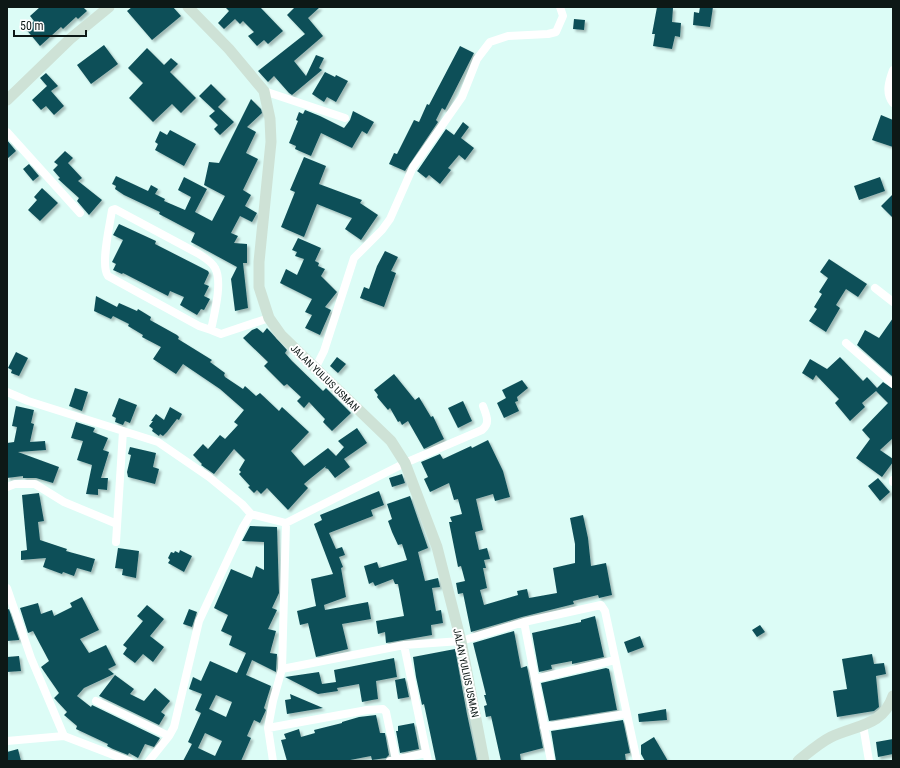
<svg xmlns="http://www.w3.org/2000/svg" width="900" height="768" font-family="'Roboto Condensed',sans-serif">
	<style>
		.building { fill: #104f58; fill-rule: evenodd; filter: url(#shadow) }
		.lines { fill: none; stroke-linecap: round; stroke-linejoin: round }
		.street { stroke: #fff; stroke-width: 8 }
		.secondary { stroke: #cee2d6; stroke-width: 11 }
		.labels { text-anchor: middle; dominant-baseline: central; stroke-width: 4; stroke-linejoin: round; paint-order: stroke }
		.street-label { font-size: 10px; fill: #0d1816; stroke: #fff }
	</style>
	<defs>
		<filter id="shadow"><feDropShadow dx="2.5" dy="2.5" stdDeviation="1" flood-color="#0004"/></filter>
	</defs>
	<rect width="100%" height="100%" fill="#dcfcf6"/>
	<!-- building -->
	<path class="building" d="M40 7H83L87 11 78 19 76 17 63 29 61 27 40 46 25 28 34 21 30 16Z
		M132 7H173L181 16 152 40 127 11Z
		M225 7H260L283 31 268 44 264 40 257 46 248 36 254 32 243 21 240 24 235 19 224 29 218 23 229 11Z
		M295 7H320L308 18 323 36 294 61 306 76 316 55 324 58 319 68 322 70 292 95 289 93 274 76 268 82 258 71 305 34 287 15Z
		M657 7 673 8 672 22 681 23 680 37 675 36 672 49 653 46 655 34H652Z
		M700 7H713L710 27 693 25 694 12 699 13Z
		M574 19 585 20 584 30 573 29Z
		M104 45 118 64 91 84 77 65Z
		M460 46 474 53 445 110 442 108 436 120 438 122 405 171 389 164 394 153 397 154 414 120 419 122 427 104 429 105Z
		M147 48 164 65 171 58 178 64 170 72 196 98 181 113 172 104 153 122 129 98 143 83 128 68Z
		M325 72 335 77 336 75 348 81 336 102 327 97 324 102 312 94Z
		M46 73 58 86 51 91 64 106 54 115 46 106 41 110 32 100 47 86 40 78Z
		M211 84 226 99 218 107 234 122 220 135 214 129 218 125 209 116 215 111 199 96Z
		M251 99 261 109 262 113 247 127 256 132 246 153 258 159 243 190 251 195 245 206 257 213 252 222 240 216 231 233 238 236 234 243 247 244V263H243L248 308 235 311 231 279 237 267 191 242 195 233 159 214 160 212 124 195 115 189 116 186 112 184 116 176 148 191 151 185 158 189 155 194 165 199 164 201 185 210 191 197 178 190 184 177 207 189 195 212 212 221 225 196 204 185 209 162 219 163Z
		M305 110 320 116 344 128 350 120 353 111 374 122 367 134 362 131 352 148 321 133 311 156 295 149 296 146 289 143 298 121 296 120 299 112 303 114Z
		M881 115 893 120V147L872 140Z
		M463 122 469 127 461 138 474 148 465 160 459 155 448 168 451 170 440 184 429 175 426 178 417 171 418 170 446 129 454 135Z
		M170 130 196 144 184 166 155 150 158 144 155 142 160 131 167 135Z
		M7 140 16 151 7 159Z
		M65 151 73 158 68 163 82 178 78 181 102 200 89 215 77 201 79 198 58 179 60 178 53 170 58 165 54 162Z
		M304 157 326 166 319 184 362 200 360 203 378 215 361 240 345 229 352 218 317 204 304 237 281 227 295 192 290 190Z
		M29 164 39 176 33 181 23 169Z
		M880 177 885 191 859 200 854 186Z
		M42 188 58 203 40 221 28 210 37 200 34 197Z
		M893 194V218L881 206Z
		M119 224 156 241 155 244 208 271 209 273 204 284 209 286 204 296 210 299 204 310 201 309 197 315 180 305 184 297 170 291 168 296 123 273 122 274 113 270 116 264 112 262 123 240 113 235Z
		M298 238 321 248 315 261 319 263 318 266 325 269 321 276 337 292 325 307 331 310 320 335 305 328 312 315 305 312 312 299 280 283 286 269 297 275 304 259 295 256 297 252 292 250Z
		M385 251 398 257 391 271 396 273 384 307 360 298 364 287 369 289 377 266Z
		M829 259 867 284 858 297 846 289 836 305 840 308 826 332 809 321 817 309 814 307 822 294 819 292 828 278 820 272Z
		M96 296 117 307 119 303 137 311 138 309 151 317 150 320 177 335 179 337 178 339 212 360 210 362 225 373 224 375 225 377 243 389 245 386 256 396 260 393 279 411 282 407 309 432 291 451 304 466 328 448 336 456 344 447 338 441 357 428 367 443 344 459 350 467 335 478 328 469 325 468 326 466 311 478 304 484 308 488 288 510 267 488 261 494 257 490 254 493 248 487 250 486 239 474 241 472 239 470 245 460 234 449 214 474 201 465 202 464 193 455 203 444 208 449 220 435 225 439 238 425 234 422 244 410 220 389 183 364 176 374 153 359 161 347 142 337 143 335 128 326 129 324 113 316 111 319 94 311Z
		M893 318V377L857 345 865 330 879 338Z
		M257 328 263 333 267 328 287 350 285 353 292 361 323 391 326 388 351 413 332 431 323 422 325 419 309 402 304 408 297 401 301 397 287 384 284 386 264 366 268 362 243 338 252 330Z
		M16 352 28 358 19 376 11 373 12 370 8 368Z
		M337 357 346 364 338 373 330 366Z
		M840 357 863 381 867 377 877 388 883 382 893 389V438L880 450 893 459V462L882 477 856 458 870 439 862 430 888 403 876 391 862 403 865 407 850 421 835 403 839 399 816 375 813 380 802 373 810 359 827 369Z
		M394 374 415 400 419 397 431 417 433 416 444 439 424 449 408 421 402 425 400 421 398 422 390 408 388 410 377 397 378 395 374 390Z
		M522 380 528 388 517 397 518 401 515 402 519 411 504 418 497 403 506 398 502 390Z
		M75 388 88 392 82 411 69 406Z
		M119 398 137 405 130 423 125 421 123 425 115 422 116 418 112 416Z
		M463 401 472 421 458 428 448 408Z
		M16 406 34 410 31 423 34 424 30 442 45 441 46 450 18 452 59 467 53 483 36 478H23V476L7 478V443L14 442 17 427 12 426Z
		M170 407 182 414 179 420 177 419 167 432 163 436 160 434 159 436 152 431 153 429 149 426 153 421H151L156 414 164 420Z
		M76 422 95 428 93 432 108 438 103 450 109 452 101 478H108L107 490 98 489V495L86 494 92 465 77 460 83 441 71 438Z
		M488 440 503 471 510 497 495 501 493 494 476 499 483 530 475 532 479 550 487 548 490 559 484 560 486 568H483L487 588 480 590 484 605 518 595 517 591 527 589 529 598 557 593 553 568 575 563V544L570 518 583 515 588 538 591 566 606 563 612 595 599 598 598 595 573 601 574 604 522 617 471 632 463 593 458 594 456 583 465 581 461 566 458 567 449 522H452L450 517 462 514 458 499 454 500 449 483 430 492 424 479 428 477 421 462 440 454 443 459 471 446 472 448Z
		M130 447 156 453 153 467 159 469 155 484 128 477 127 472 131 455 128 454Z
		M402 474 405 483 392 487 389 478Z
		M878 478 890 492 880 501 868 486Z
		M379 491 384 505 371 510 373 516 329 533 336 549 342 547 345 555 339 557 343 567 341 568 346 597 324 605 325 610 368 602 371 619 342 624 348 649 316 657 308 623 300 625 297 611 316 606 311 579 333 574 314 524 322 520 320 515Z
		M39 493 44 521 38 522 40 540 67 549 66 551 95 559 91 572 77 568 74 576 63 572 62 574 43 567 46 558 21 560V551L27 550 22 495Z
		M410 496 428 548 418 552 425 581 438 578 440 587 432 588 433 594 436 611 441 610 443 623 431 625 432 635 386 643 385 632 378 634 376 621 404 616 398 584H395L393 579 375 586 373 582 369 584 364 566 377 562 379 568 407 560 402 544 398 545 392 532 388 521 392 519 387 504Z
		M250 526 277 527 279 593 272 608 277 610 268 629 276 631 270 653 277 654 276 670V672L252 660 246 675 271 686 264 708 266 710 260 723 254 720 247 736 251 738 241 761H183L192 744 188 742 201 713 195 710 202 694 189 689 193 677 201 681 210 661 237 673 246 653 229 645 232 636 221 631 228 615 214 608 231 569 252 578 256 566 264 570V542L242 541ZM216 695 232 702 226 717 209 709ZM205 733 222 741 215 756 198 748Z
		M118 548 139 551 136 578 122 575 123 569 115 568Z
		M180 550 192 556 184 572 168 563 170 560 168 558 171 552 174 553 175 551 179 553Z
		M82 597 99 630 80 639 89 653 106 645 116 665 108 669 114 674 84 688 77 696 91 707 92 705 160 738 154 747 145 744 138 758 129 753 128 755 113 749 107 746 108 744 76 729 77 726 64 715 67 712 54 698 59 693 41 667 49 661 33 631 28 633 20 608 38 603 41 614 52 610 54 616 72 607 70 603Z
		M147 605 164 619 150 636 164 647 153 662 143 654 135 663 123 654 127 648 123 645 143 621 137 616Z
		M9 609 19 639V640L7 641V610Z
		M189 609 197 612 192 627 183 624Z
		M595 616 604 657 572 664V661L551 665 552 669 539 672 532 633 581 622V620Z
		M760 625 765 632 757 637 752 630Z
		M514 631 521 668 527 666 543 748 520 754 521 761H501L491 716 486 717 484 706 487 705 484 695H486L473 643Z
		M640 636 644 647 628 653 624 642Z
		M455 649 467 714 477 761H436L424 704 422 705 416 677 413 657Z
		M872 654 874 664 884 663 886 674 876 676 879 707 874 711 837 717 833 691 847 689 842 659Z
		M19 656 21 671 7 672V657Z
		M394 658 397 677 376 681 378 699 372 700 362 702 359 684 337 688 338 691 318 694 285 677 319 672 322 684 336 682 334 670Z
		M606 668 609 669 617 710 549 721 541 683Z
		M115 675 134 689 130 694 144 701 155 688 170 701 161 712 165 715 159 725 99 696Z
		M405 678 409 697 398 699 395 680Z
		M290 694 323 708 287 714 285 700 291 699Z
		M666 709 667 720 639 722 638 714Z
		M376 715 380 733H385L389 755 386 758 372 760 371 756 345 761H287L281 740 286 739 284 734 299 729 301 737 315 733 314 730 342 723V722L359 717Z
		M623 720 630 753 625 754 626 761H556L551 731Z
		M414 723 419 749 400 753 396 731H398V726Z
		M654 737 668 761H645L641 754V745Z
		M893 739V754L878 757 876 742Z
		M18 749 21 761H7V752Z"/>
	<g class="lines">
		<!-- street -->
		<path class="street" d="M893 70C889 81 885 93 893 103
			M264 91 345 118
			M7 132 80 213
			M115 209 199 254C205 258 212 262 215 268 223 282 214 315 211 330L199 326 108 276C100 265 110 225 112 210Z
			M875 288 893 302
			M211 330 221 334 269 318
			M846 343 893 384
			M315 369 324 351 354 258 382 230 390 219 413 167 462 97 477 59 490 42 508 36 548 34 556 32 563 16 560 7
			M7 392 28 401 158 442 209 477 242 504 251 514
			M893 480V482
			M7 487 15 484H35L64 502 117 524
			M116 542 123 431
			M7 588 31 658 64 736
			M524 622 551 761
			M404 645 428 761
			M282 669 404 645 461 641 524 622 601 605 605 611 637 761
			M535 679 615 660
			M96 701 169 736
			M863 725 869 761
			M544 727 625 714
			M268 728 367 710 383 709 386 712 396 760
			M7 741 64 736 129 761
			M149 761 169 736 174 727 199 621 243 527 251 514 286 523 405 463 482 430C491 423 486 415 483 406
			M273 761 268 728 273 701 282 669 286 523
			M390 761 426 753"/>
		<!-- secondary -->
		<path class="secondary" d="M188 7 229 49 264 91 270 119 271 142 259 262V287L269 318 281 335 391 441 405 463 437 547 461 641 484 761
			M7 100 70 39 109 7
			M798 761C808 753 819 743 831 737 856 725 883 726 893 696"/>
	</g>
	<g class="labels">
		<!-- street labels -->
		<g class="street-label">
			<text transform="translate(325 378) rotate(44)">JALAN YULIUS USMAN</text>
			<text transform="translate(466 673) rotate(78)">JALAN YULIUS USMAN</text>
		</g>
	</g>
	<!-- border -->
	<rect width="900" height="768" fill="none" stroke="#0d1816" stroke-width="16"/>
	<!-- scale -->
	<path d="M14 30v6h72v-6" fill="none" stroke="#0d1816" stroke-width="2"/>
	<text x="20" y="30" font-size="12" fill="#0d1816" stroke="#ffffff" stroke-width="3" paint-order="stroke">50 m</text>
</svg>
